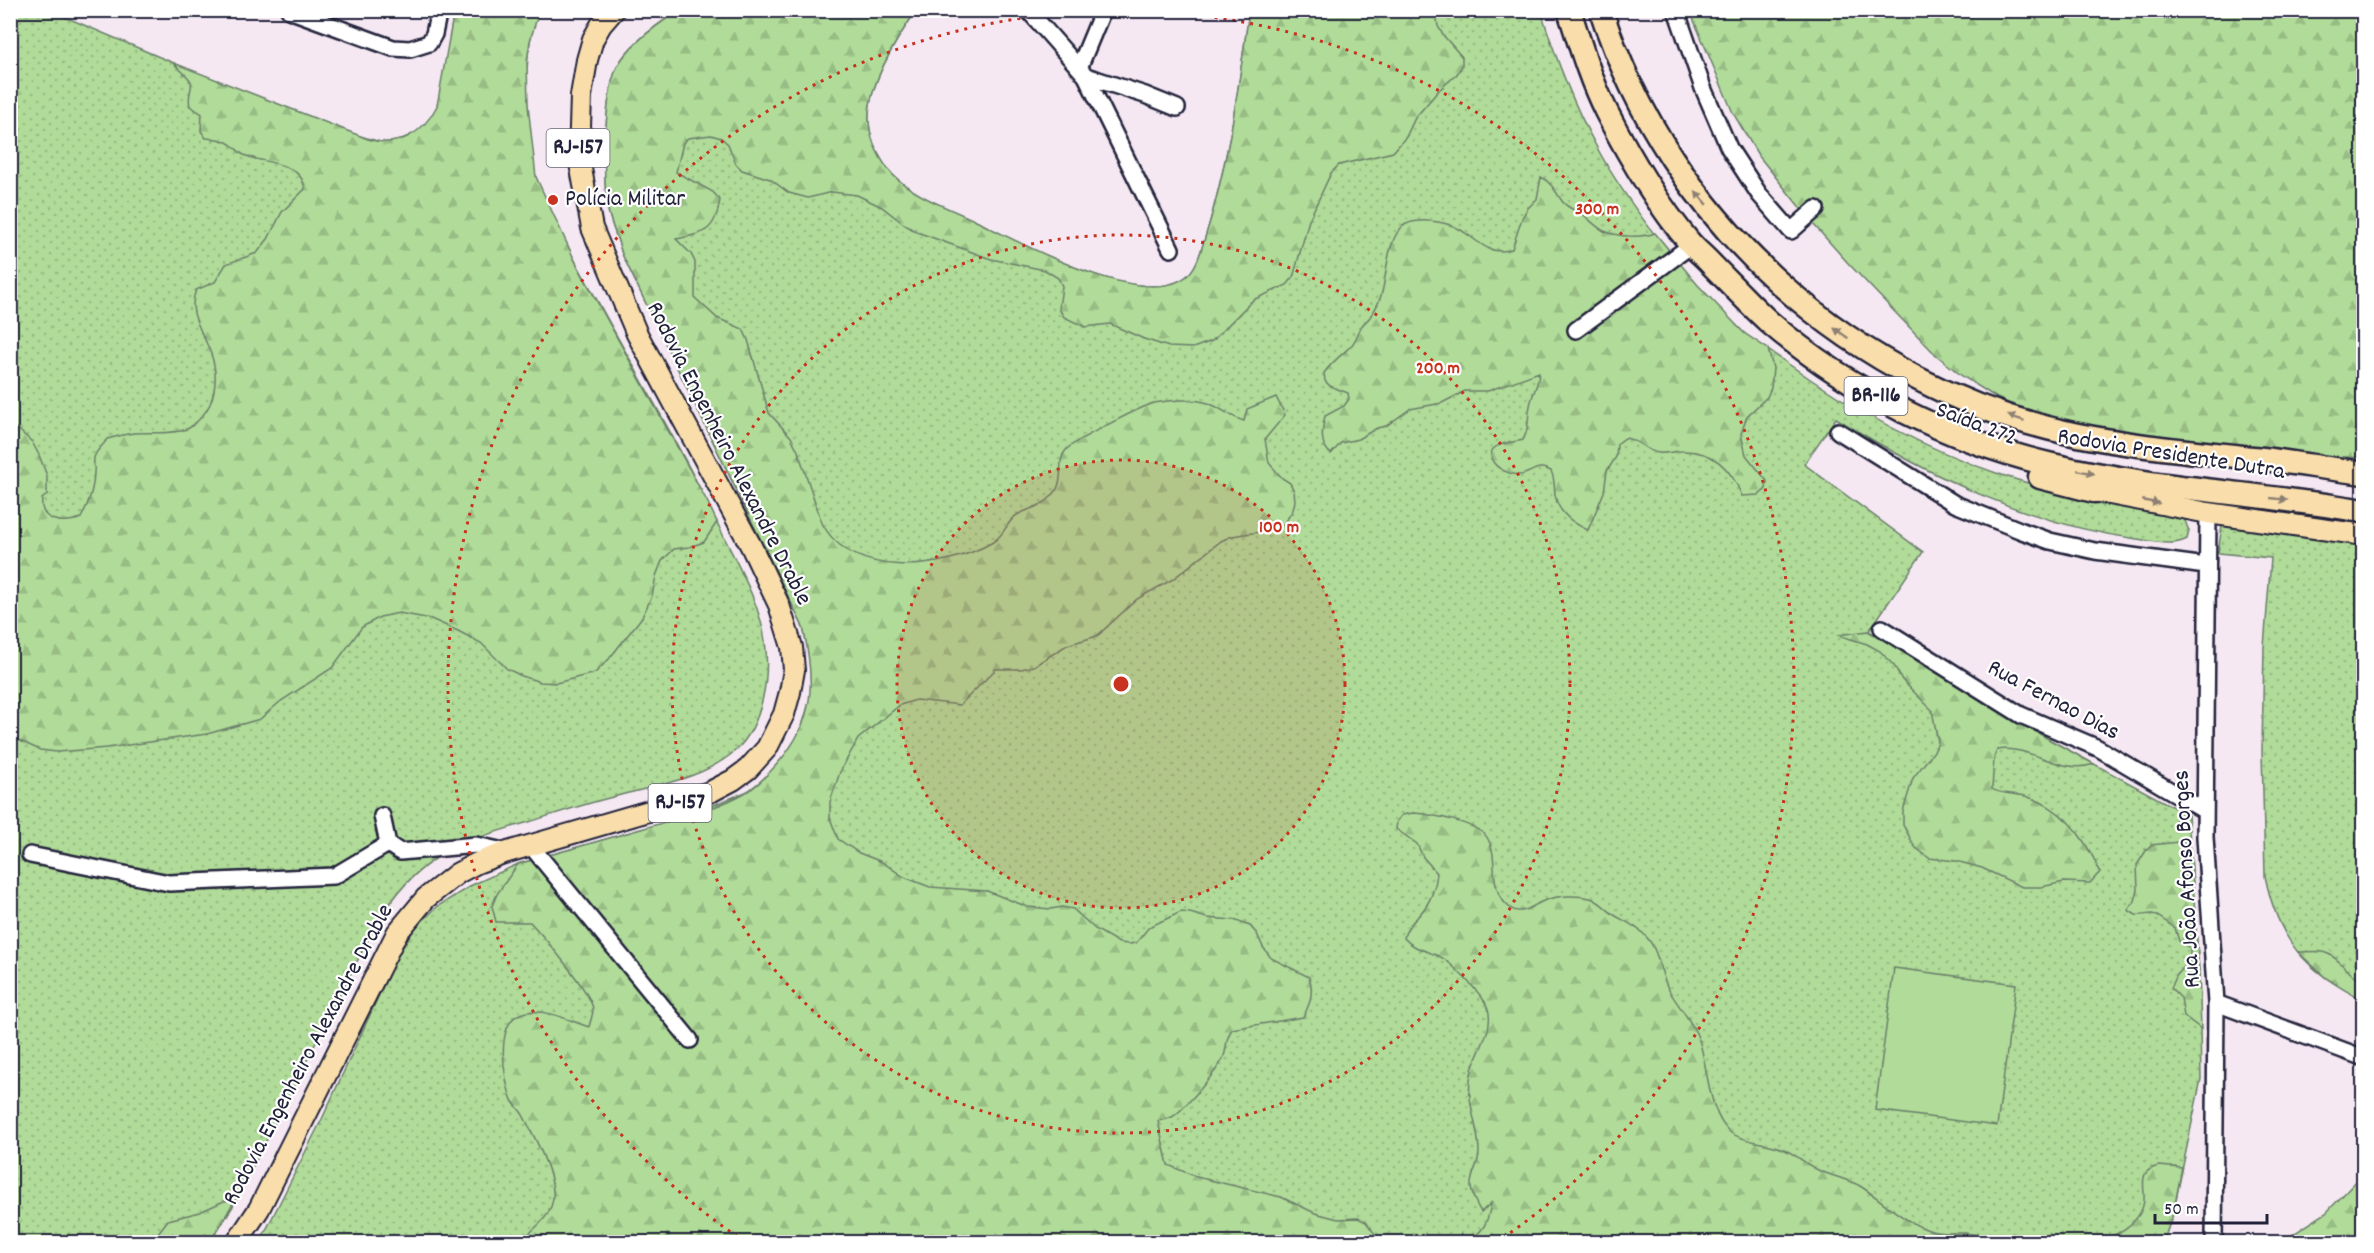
<svg xmlns="http://www.w3.org/2000/svg" width="2374" height="1253" font-family="Dekko,sans-serif">
	<style>
		.grass { fill: url(#grass-dots); stroke: #697e6a; stroke-width: 1.5 }
		.forest { fill: url(#forest-firs); stroke: #697e6a; stroke-width: 1.5 }
		.pitch { fill: #b0db98; stroke: #697e6a; stroke-width: 1.5 }
		.lines { fill: none; stroke-linecap: round; stroke-linejoin: round }
		.minor-casing { stroke: #22223b; stroke-width: 20 }
		.major-casing { stroke: #22223b; stroke-width: 24 }
		.highway-casing { stroke: #22223b; stroke-width: 27 }
		.minor { stroke: #fff; stroke-width: 15 }
		.major { stroke: #f9deab; stroke-width: 20 }
		.highway { stroke: #f9deab; stroke-width: 22 }
		.oneway { fill: #8e8073 }
		.ring { fill: none; stroke: #c8321e; stroke-width: 3; stroke-dasharray: 3 6 }
		.poi-dot { fill: #c8321e; stroke: #fff; stroke-width: 2 }
		.labels { text-anchor: middle; dominant-baseline: central; stroke-width: 4.5; stroke-linejoin: round; paint-order: stroke }
		.shield { fill: #fff; stroke: #646476; stroke-width: 1.5 }
		.shield-label { font-size: 22px; font-weight: bold; fill: #22223b }
		.poi-label { font-size: 24px; fill: #22223b; stroke: #fff; text-anchor: start }
		.street-label { font-size: 24px; fill: #22223b; stroke: #fff }
		.centre { fill: #c8321e; stroke: #fff; stroke-width: 3 }
		.ring-label { font-size: 18px; text-anchor: middle; font-weight: bold; fill: #c8321e; stroke: #fff; stroke-width: 4.5; stroke-linejoin: round; paint-order: stroke }
	</style>
	<defs>
		<pattern id="grass-dots" width="8" height="8" patternUnits="userSpaceOnUse" patternTransform="scale(1.5)"><rect width="8" height="8" fill="#b0db98"/><path d="M2 2h.1M6 6h.1" fill="none" stroke="#97bc84" stroke-width="1.8" stroke-linecap="round"/></pattern>
		<pattern id="forest-firs" width="22" height="20" patternUnits="userSpaceOnUse" patternTransform="scale(1.5)"><rect width="22" height="20" fill="#b0db98"/><path d="M5 1l3.5 6h-7zM16 11l3.5 6h-7z" fill="#97bc84"/></pattern>
	</defs>
	<rect width="100%" height="100%" fill="#f5e8f2"/>
	<filter id="ink" filterUnits="userSpaceOnUse"><feTurbulence type="fractalNoise" baseFrequency=".0167" numOctaves="2"/><feDisplacementMap in="SourceGraphic" scale="12" xChannelSelector="R" yChannelSelector="G"/><feConvolveMatrix kernelMatrix="1 2 1 2 8 2 1 2 1" color-interpolation-filters="sRGB"/></filter>
	<g filter="url(#ink)">
		<!-- grass -->
		<path class="grass" d="M10 11H51L202 75 353 134 384 143 397 141 418 132 432 116 437 106 441 92 454 11H539C523 49 526 91 530 132 531 147 532 165 537 180 554 226 580 269 603 311 645 387 688 461 725 539 741 571 760 605 765 641 770 676 763 725 736 750 704 779 657 785 617 796 587 803 558 813 529 822 501 830 473 838 448 851 412 871 394 895 373 930L232 1208 210 1242H11Z
			M678 11H916C897 38 866 88 869 122 870 140 880 161 893 175 915 197 949 208 976 221 1019 242 1146 313 1188 275 1198 265 1201 250 1205 238 1228 165 1239 86 1249 11H1541C1555 56 1572 102 1595 144 1628 207 1691 284 1743 332 1757 344 1773 353 1787 363 1853 410 1923 448 1999 474 2042 489 2087 496 2131 506 2148 510 2167 512 2184 518L2189 531 2187 539C2173 547 2152 541 2137 539 2028 524 1929 476 1836 418L1804 464 1923 552 1869 631 2050 740 2188 815 2199 972 2201 1079 2173 1214 2163 1242H260L322 1119 397 956 415 928 438 906 472 885 518 864 684 817 748 791 767 776 786 754 797 737 804 720 811 695V661L803 627 622 254C618 239 611 224 608 210 602 178 604 96 617 67 628 45 658 24 678 11Z
			M2223 519 2363 538V1000C2305 971 2278 940 2265 876L2262 751 2264 647 2271 558 2218 553Z"/>
		<!-- forest -->
		<path class="forest" d="M454 11H539L530 41 527 62 528 105 536 177 577 265 708 503 717 522 704 542 689 547 674 549 662 561 656 576 652 596 642 617 609 659 595 673 556 683 540 682 522 676 507 669 481 643 458 631 431 619 399 613 380 617 362 627 332 668 281 701 260 719 207 734 107 748 57 752 40 750 11 737V423L32 442 39 455 47 476V495L42 499C39 523 64 524 81 518 89 503 94 489 94 472 95 468 93 463 94 458 96 449 103 447 107 439 116 437 125 434 134 433 151 432 173 435 189 428 197 423 206 413 210 404 216 389 217 371 211 354 204 333 186 313 196 290L215 282 226 264 257 253 268 239 282 212 305 189C302 161 264 164 244 155 239 153 237 149 233 146 225 139 215 139 206 138L201 131 202 114 190 106C187 95 193 88 191 82 188 75 179 70 174 63L368 139C398 149 423 133 437 106Z
			M678 11H916C897 38 866 88 869 122 870 140 880 161 893 175 915 197 949 208 976 221 1019 242 1146 313 1188 275 1198 265 1201 250 1205 238 1228 165 1239 86 1249 11H1435L1438 26 1443 35 1462 57V66L1457 74 1439 90 1415 118 1406 137 1393 152 1339 165 1331 173 1309 220 1293 278 1287 285 1253 300 1212 341 1193 348 1169 347 1144 339 1110 324 1085 327 1064 317 1059 309 1062 286 1058 278 1045 270 991 259 917 232 905 225 882 207 857 195 832 192 808 198 789 193 770 179 742 170 736 164 728 144 721 138 711 135 688 138 683 143 676 172 713 192 720 200C715 232 705 233 676 239L691 254 695 262V298L717 318 743 329 748 340 769 413 791 437 798 451 822 523C852 581 945 570 993 542 1004 536 1007 521 1017 515 1029 508 1042 507 1052 496 1067 480 1055 462 1066 450 1073 441 1141 407 1154 403 1169 400 1193 398 1208 403 1221 408 1231 417 1244 421L1247 409 1276 397 1285 415 1265 439 1269 463 1282 478 1290 483 1294 491 1295 501 1293 510 1284 524 1273 530 1232 536 1221 541 1173 579 1137 599 1097 636 1067 645 1034 666 1021 669H996L960 705 916 700 900 705 858 739 840 772 830 802V818L838 839 859 853 882 862 904 877 930 887 987 891 1028 907 1051 909 1062 907 1073 909 1095 929 1119 943 1129 944 1136 943 1149 927 1181 912 1190 913 1207 918 1234 920 1250 926 1257 934 1263 947 1271 958 1309 977C1314 990 1310 1005 1303 1017L1232 1029C1224 1041 1228 1045 1224 1056 1220 1068 1183 1111 1172 1117 1167 1119 1162 1120 1158 1121L1168 1165 1197 1177 1281 1197 1315 1213 1338 1219 1358 1218 1366 1222 1378 1238 1385 1242H520C535 1227 555 1216 553 1191 552 1169 533 1134 523 1115 520 1110 515 1105 512 1100 503 1078 493 1016 527 1012 547 1009 571 1021 589 1027 590 1022 593 1015 593 1009 591 992 544 937 530 922H496L492 906 497 894 518 864C559 852 600 841 641 829 676 819 716 810 748 791 760 784 769 773 778 763 816 720 815 680 803 627L622 254C618 239 611 224 608 210 602 178 604 96 617 67 628 45 658 24 678 11Z
			M1690 11H2363V458L2207 449 2036 416 1997 398 1962 376 1935 354 1848 263 1814 225 1758 155 1733 113Z
			M1541 177C1553 184 1555 191 1562 201 1567 208 1575 210 1582 214 1589 219 1596 227 1604 231 1619 237 1641 238 1655 233L1697 284 1744 333 1768 349 1773 368 1771 388 1767 397 1747 416 1741 434 1746 455 1767 481 1766 489 1759 495 1742 496C1732 470 1714 450 1682 451 1675 451 1667 454 1659 453 1646 452 1638 439 1625 438L1617 444 1616 457 1607 471 1604 492 1588 530C1572 523 1558 513 1555 495 1554 486 1555 479 1551 471 1548 470 1545 468 1542 468 1535 467 1527 475 1519 475 1508 474 1491 467 1491 455 1491 442 1514 443 1523 440 1530 428 1527 419 1530 406 1532 393 1539 385 1539 372L1488 391H1465L1442 403 1410 409 1386 426 1377 428 1358 439 1341 443 1331 454C1319 444 1322 430 1325 416L1344 406 1349 399 1348 393 1330 386 1325 381 1324 373C1331 363 1341 355 1350 347 1356 341 1357 335 1361 327 1363 323 1367 321 1370 317 1375 310 1380 301 1382 292 1387 274 1387 241 1402 227 1412 217 1438 221 1450 225 1472 231 1485 259 1512 249L1522 218 1527 209 1537 199Z
			M1868 631 2050 740 2094 764C2060 776 2031 744 1997 750L1994 758 1992 789C2001 795 2016 793 2028 797 2063 808 2086 839 2100 872L2090 883 2064 882 2041 887H2022L1982 868 1956 861 1929 858 1915 847 1903 825V811L1913 778 1935 750 1938 742 1932 710 1902 680 1895 667 1880 651 1867 644 1838 635Z
			M1413 813C1430 814 1480 823 1488 839 1500 860 1486 887 1509 907 1522 918 1533 904 1546 900 1559 895 1577 895 1590 898 1601 901 1607 911 1616 916 1628 923 1641 929 1649 940 1660 954 1660 975 1669 990 1679 1008 1692 1020 1699 1040 1708 1066 1708 1115 1731 1133 1746 1143 1767 1142 1783 1149 1796 1154 1805 1164 1818 1170 1831 1176 1847 1179 1860 1186 1884 1201 1904 1223 1932 1231 1943 1234 1953 1233 1964 1233 1978 1234 1991 1238 2003 1242H1464C1483 1234 1488 1223 1491 1203L1481 1212C1476 1204 1472 1197 1471 1187 1470 1175 1479 1165 1479 1152 1479 1128 1467 1105 1470 1080 1472 1054 1500 1028 1485 1002 1478 991 1454 966 1444 959 1431 951 1414 950 1404 938 1406 926 1413 923 1420 914 1430 903 1436 887 1437 873L1423 857 1417 844 1396 829 1397 821 1402 815Z
			M2179 842H2190L2199 972 2201 1029 2184 1016 2181 998 2171 988 2177 975 2190 961V948L2179 941 2175 928C2168 924 2159 915 2152 914 2147 914 2141 916 2136 915L2128 910 2135 901 2138 890 2137 865 2147 849 2151 845Z
			M2298 952C2306 952 2315 951 2323 952 2339 956 2348 975 2363 982V1000L2326 978Z
			M2159 1166 2182 1168 2173 1214 2163 1242H2091C2112 1239 2142 1224 2144 1200 2145 1184 2137 1171 2159 1166Z
			M2363 1174V1242H2281L2326 1213Z
			M235 1200 210 1242H151L168 1220 200 1212 224 1201Z"/>
		<!-- pitch -->
		<path class="pitch" d="M1894 968 2016 984 1997 1126 1875 1110Z"/>
		<g class="lines">
			<defs>
				<path id="minor" d="M289 10 393 48 410 49 429 43 434 34 439 10
					M1028 10 1086 76 1171 249
					M1676 10 1703 88 1729 148 1759 194 1791 231 1816 209
					M1079 68 1103 10
					M1086 76 1145 95 1177 108
					M1576 330 1686 249
					M1838 431 1955 504 2022 531 2050 541 2095 551 2206 566
					M2208 513 2205 837 2216 1003 2214 1242
					M1882 628 2021 715 2098 748 2205 811
					M382 816 388 844 400 852 476 845 508 852
					M531 846 690 1040
					M30 855 169 883 334 876 388 844
					M2216 1003 2364 1058"/>
				<path id="major" d="M2094 491 2208 513 2364 535
					M237 1242 259 1209 397 933 426 898 458 873 477 863 501 854 680 802 712 791 733 780 748 769 767 748 784 714 790 692 794 670 792 647 779 605 751 546 637 334 592 228 579 158 581 96 587 60 593 39 601 25 614 10"/>
				<path id="highway" d="M1569 10C1580 44 1590 79 1606 111 1629 156 1657 204 1690 243 1697 251 1705 257 1712 265 1731 284 1749 304 1769 322 1849 391 1950 441 2052 465 2155 489 2260 493 2364 511
					M1601 10C1669 222 1855 388 2073 434 2136 447 2200 452 2263 459 2297 463 2330 469 2364 473
					M2040 477 2094 491"/>
			</defs>
			<!-- minor casing -->
			<use href="#minor" class="minor-casing"/>
			<!-- major casing -->
			<use href="#major" class="major-casing"/>
			<!-- highway casing -->
			<use href="#highway" class="highway-casing"/>
			<!-- minor -->
			<use href="#minor" class="minor"/>
			<!-- major -->
			<use href="#major" class="major"/>
			<!-- highway -->
			<use href="#highway" class="highway"/>
		</g>
		<!-- one-way arrows -->
		<defs><path id="oneway-solid" d="M-6-.8H1V-3.2L6.5 0L1 3.2V.8H-6Z" transform="scale(1.5)"/></defs>
		<g class="oneway">
			<use href="#oneway-solid" transform="translate(1701 198) rotate(-130)"/>
			<use href="#oneway-solid" transform="translate(1841 333) rotate(-145)"/>
			<use href="#oneway-solid" transform="translate(2016 418) rotate(-161)"/>
			<use href="#oneway-solid" transform="translate(2086 472) rotate(12)"/>
			<use href="#oneway-solid" transform="translate(2279 499) rotate(6)"/>
			<use href="#oneway-solid" transform="translate(2151 502) rotate(11)"/>
		</g>
	</g>
	<!-- distance rings -->
	<circle cx="1121" cy="684" r="224" fill="#c8321e" fill-opacity=".12"/>
	<g class="ring">
		<circle cx="1121" cy="684" r="224"/>
		<circle cx="1121" cy="684" r="449"/>
		<path d="M745 1242A673 673 0 1 1 1497 1242"/>
	</g>
	<!-- markers -->
	<circle class="poi-dot" cx="553" cy="200" r="6"/>
	<g class="labels">
		<!-- shield labels -->
		<g class="shield">
			<rect x="546.5" y="129" width="63" height="38" rx="4.5"/>
			<rect x="1844.5" y="377" width="63" height="38" rx="4.5"/>
			<rect x="648.5" y="784" width="63" height="38" rx="4.5"/>
		</g>
		<g class="shield-label">
			<text x="578" y="148">RJ-157</text>
			<text x="1876" y="396">BR-116</text>
			<text x="680" y="803">RJ-157</text>
		</g>
		<!-- poi labels -->
		<g class="poi-label">
			<text x="565" y="200">Polícia Militar</text>
		</g>
		<!-- street labels -->
		<g class="street-label">
			<text transform="translate(1976 425) rotate(21)">Saída 272</text>
			<text transform="translate(728 454) rotate(63)">Rodovia Engenheiro Alexandre Drable</text>
			<text transform="translate(2171 455) rotate(9)">Rodovia Presidente Dutra</text>
			<text transform="translate(2053 701) rotate(28)">Rua Fernao Dias</text>
			<text transform="translate(2188 879) rotate(-93)">Rua João Afonso Borges</text>
			<text transform="translate(309 1055) rotate(-62)">Rodovia Engenheiro Alexandre Drable</text>
		</g>
	</g>
	<circle cx="1121" cy="684" r="9" class="centre"/>
	<g class="ring-label">
		<text x="1597" y="214">300 m</text>
		<text x="1438" y="373">200 m</text>
		<text x="1279" y="532">100 m</text>
	</g>
	<!-- margin -->
	<rect width="2374" height="1253" fill="none" stroke="#fff" stroke-width="36"/>
	<rect x="18" y="18" width="2338" height="1217" fill="none" stroke="#22223b" stroke-width="2" filter="url(#ink)"/>
	<!-- scale -->
	<path d="M2155 1214v9h112v-9" fill="none" stroke="#22223b" stroke-width="3"/>
	<text x="2164" y="1214" font-size="18" fill="#22223b" stroke="#ffffff" stroke-width="4.5" paint-order="stroke">50 m</text>
</svg>
